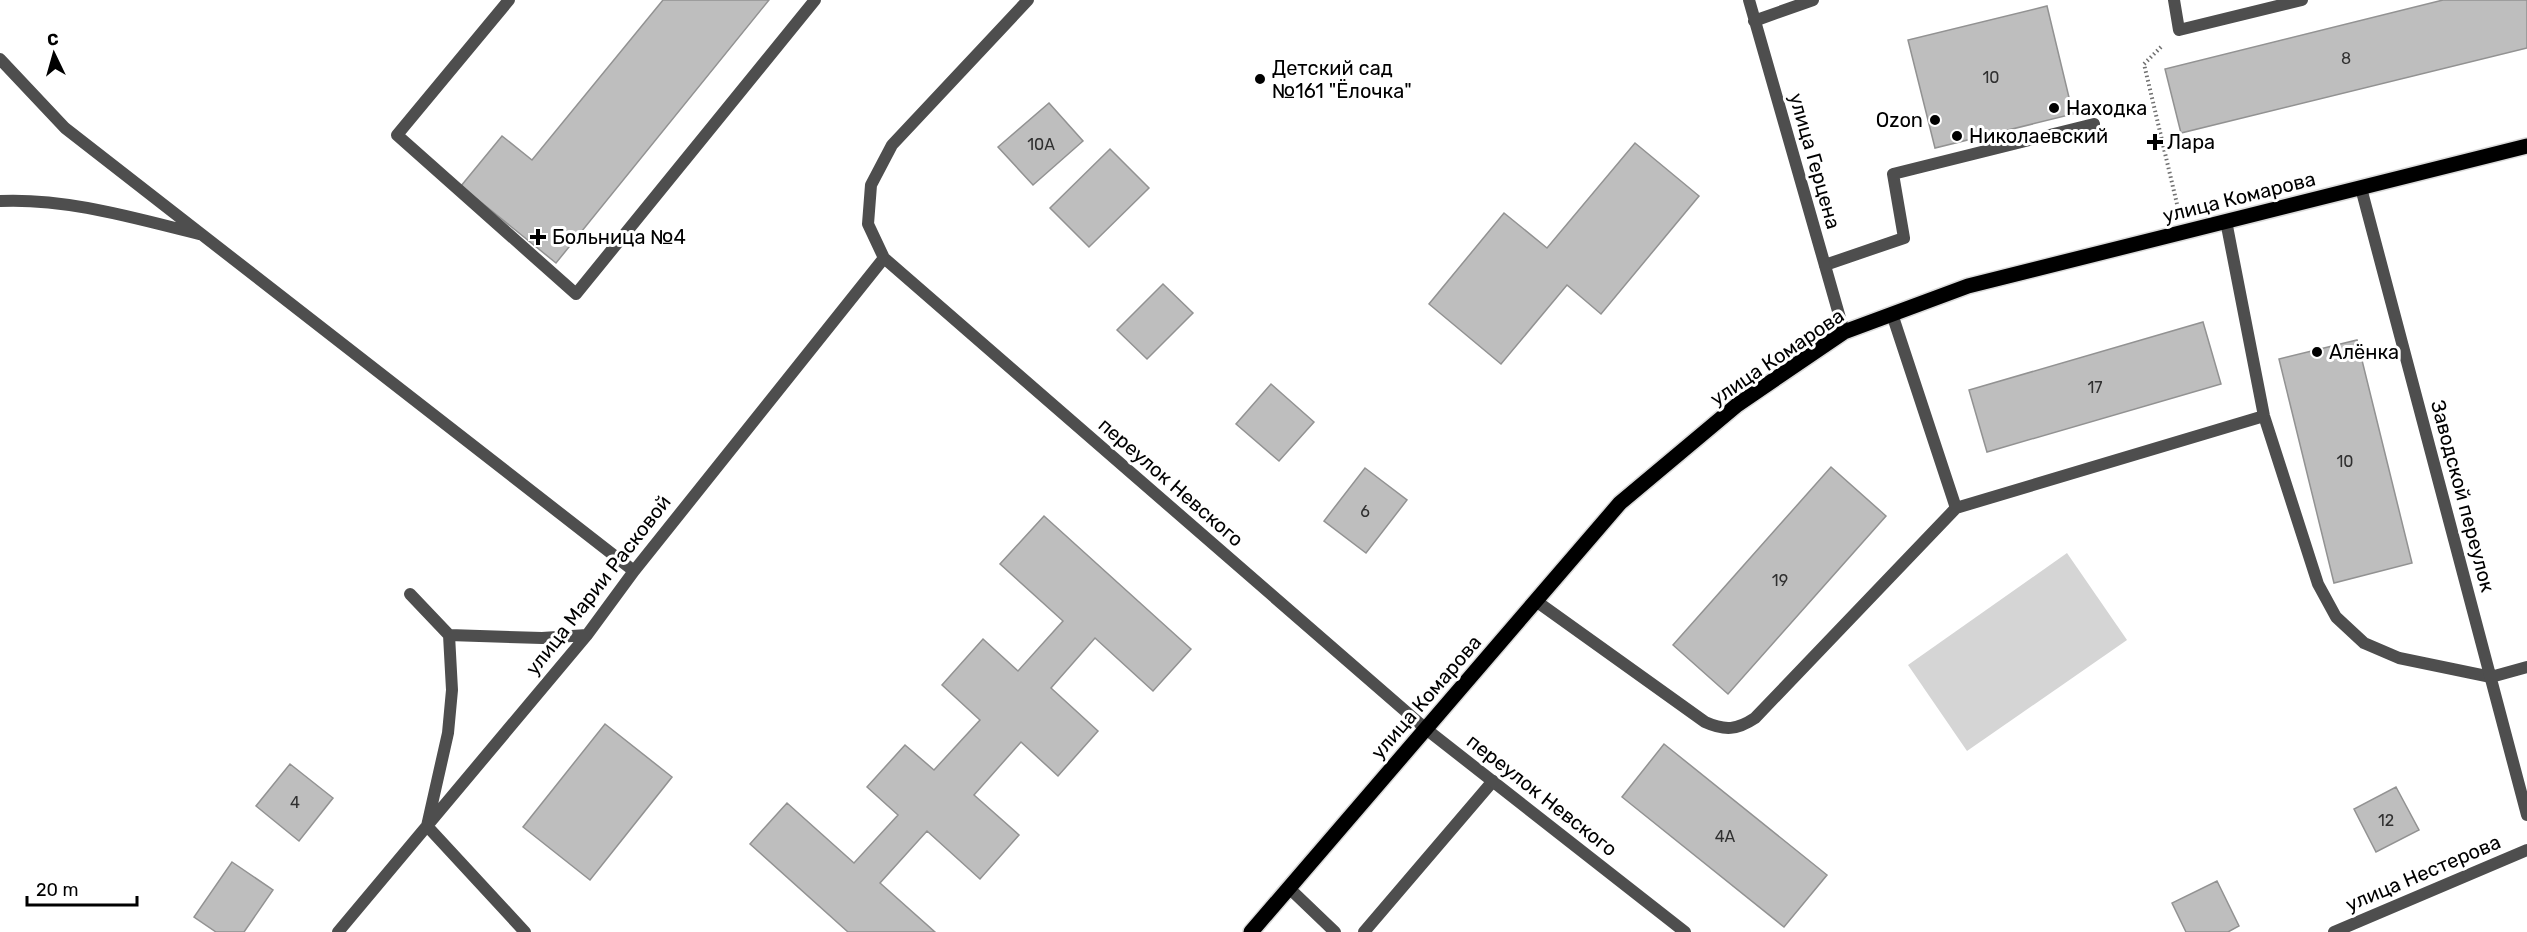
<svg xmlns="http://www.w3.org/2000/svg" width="2527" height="932" font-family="Rubik,sans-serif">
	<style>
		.green { fill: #d5d5d5 }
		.building { fill: #bebebe; stroke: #929292; stroke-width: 1.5 }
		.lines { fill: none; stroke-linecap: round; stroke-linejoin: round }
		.primary-casing { stroke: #dbdbdb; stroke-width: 18 }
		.path { stroke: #707070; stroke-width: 4; stroke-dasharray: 1.5 3; stroke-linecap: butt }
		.lane { stroke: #4e4e4e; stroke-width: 12 }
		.street { stroke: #4e4e4e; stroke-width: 12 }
		.primary { stroke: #000; stroke-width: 15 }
		.poi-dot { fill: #000; stroke: #fff; stroke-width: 2 }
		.labels { text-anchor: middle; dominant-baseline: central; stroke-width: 6; stroke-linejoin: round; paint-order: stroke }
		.number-label { font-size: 16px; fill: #303030 }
		.poi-label { font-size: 20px; fill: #000; stroke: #fff; text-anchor: start }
		.street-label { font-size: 20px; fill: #000; stroke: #fff }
	</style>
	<rect width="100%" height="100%" fill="#fff"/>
	<!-- green -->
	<path class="green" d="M2067 553 2127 640 1967 751 1908 665Z"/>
	<!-- building -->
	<path class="building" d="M663 0H769L556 263 461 186 502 136 532 160Z
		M2443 0H2527V48L2181 133 2165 69Z
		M2047 6 2073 114 1935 148 1908 40Z
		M1049 103 1083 141 1033 185 998 147Z
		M1635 143 1699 196 1601 314 1567 285 1501 364 1429 304 1504 213 1547 248Z
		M1110 149 1149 188 1089 247 1050 208Z
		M1163 284 1193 313 1147 359 1117 330Z
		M2203 322 2221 384 1987 452 1969 390Z
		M2357 340 2412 563 2334 583 2279 359Z
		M1271 384 1314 422 1279 461 1236 424Z
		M1831 467 1886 516 1728 694 1673 645Z
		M1365 468 1407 500 1366 553 1324 521Z
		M1044 516 1191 649 1153 691 1095 638 1051 688 1098 731 1058 776 1021 742 974 795 1019 835 980 879 927 831 880 883 935 932H848L750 844 787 803 854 863 898 815 867 787 905 745 934 770 980 720 942 685 983 639 1018 671 1063 621 1000 564Z
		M605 724 672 777 590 880 523 827Z
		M1664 744 1827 875 1784 927 1622 797Z
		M290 764 333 798 299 841 256 806Z
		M2396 787 2419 830 2376 852 2354 809Z
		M232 862 273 890 244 932H216L194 917Z
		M2217 881 2239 926 2228 932H2186L2172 903Z"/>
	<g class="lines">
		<defs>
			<path id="primary" d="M1251 932 1620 503 1737 405 1844 332 1968 286 2527 146"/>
		</defs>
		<!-- primary casing -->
		<use href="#primary" class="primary-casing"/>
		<!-- path -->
		<path class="path" d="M2161 47 2144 64 2177 204"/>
		<!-- lane -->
		<path class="lane" d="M509 0 397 135 576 294 815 0
			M2174 0 2179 30 2302 0
			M2226 221 2264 416 2318 584 2336 617 2364 643 2399 658 2491 677
			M1825 265 1904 238 1893 174 2094 124
			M1892 314 1956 508
			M1536 601 1705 722C1725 731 1737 730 1755 718L1956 508 2264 416
			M1289 888 1335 932
			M1364 932 1493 781"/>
		<!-- street -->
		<path class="street" d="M1028 0 892 145 871 185 868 224 884 258 1426 729 1685 932
			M1749 0 1844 332
			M1754 21 1813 0
			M0 59 65 128 634 571
			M2361 188 2527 815
			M0 201C67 198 134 218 199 234
			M410 594 449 635 452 690 448 733 427 826 525 932
			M449 635 542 638 587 635
			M2491 677 2527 667
			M338 932 587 635 634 571 884 258
			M2334 932 2527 850"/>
		<!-- primary -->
		<use href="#primary" class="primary"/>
	</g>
	<!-- markers -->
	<g class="poi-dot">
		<circle cx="1260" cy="79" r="6"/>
		<circle cx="2054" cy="108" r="6"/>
		<circle cx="1935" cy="120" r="6"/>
		<circle cx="1957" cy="136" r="6"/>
		<path d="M2152 133h6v6h6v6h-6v6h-6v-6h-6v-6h6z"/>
		<path d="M535 228h6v6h6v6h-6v6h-6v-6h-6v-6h6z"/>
		<circle cx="2317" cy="352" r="6"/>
	</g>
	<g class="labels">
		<!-- number labels -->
		<g class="number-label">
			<text x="2346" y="58">8</text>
			<text x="1991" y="77">10</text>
			<text x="1041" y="144">10А</text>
			<text x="2095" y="387">17</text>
			<text x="2345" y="461">10</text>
			<text x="1365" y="511">6</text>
			<text x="1780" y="580">19</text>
			<text x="295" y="802">4</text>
			<text x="2386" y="820">12</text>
			<text x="1725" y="836">4А</text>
		</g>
		<!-- poi labels -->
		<g class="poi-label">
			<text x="1272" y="68">Детский сад<tspan x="1272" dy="23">№161 "Ёлочка"</tspan></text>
			<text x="2066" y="108">Находка</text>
			<text x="1923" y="120" text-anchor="end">Ozon</text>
			<text x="1969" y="136">Николаевский</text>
			<text x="2167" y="142">Лара</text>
			<text x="552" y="237">Больница №4</text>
			<text x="2329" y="352">Алёнка</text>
		</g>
		<!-- street labels -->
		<g class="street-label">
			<text transform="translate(1815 161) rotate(74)">улица Герцена</text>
			<text transform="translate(2239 197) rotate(-14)">улица Комарова</text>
			<text transform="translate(1777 357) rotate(-34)">улица Комарова</text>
			<text transform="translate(1171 482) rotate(41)">переулок Невского</text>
			<text transform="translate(2463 496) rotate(75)">Заводской переулок</text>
			<text transform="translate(598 585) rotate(-52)">улица Марии Расковой</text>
			<text transform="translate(1426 697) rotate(-49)">улица Комарова</text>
			<text transform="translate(1542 795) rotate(38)">переулок Невского</text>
			<text transform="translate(2423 873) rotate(-23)">улица Нестерова</text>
		</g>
	</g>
	<!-- north arrow -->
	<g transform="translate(54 54) rotate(355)" stroke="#ffffff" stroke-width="4.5" paint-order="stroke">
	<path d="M0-4.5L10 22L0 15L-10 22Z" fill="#000000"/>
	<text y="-9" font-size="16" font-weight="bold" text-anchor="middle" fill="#000000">С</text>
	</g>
	<!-- scale -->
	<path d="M27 896v9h110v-9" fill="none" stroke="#000000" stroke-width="3"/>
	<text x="36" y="896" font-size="18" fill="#000000" stroke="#ffffff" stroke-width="4.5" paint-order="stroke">20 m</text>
</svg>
